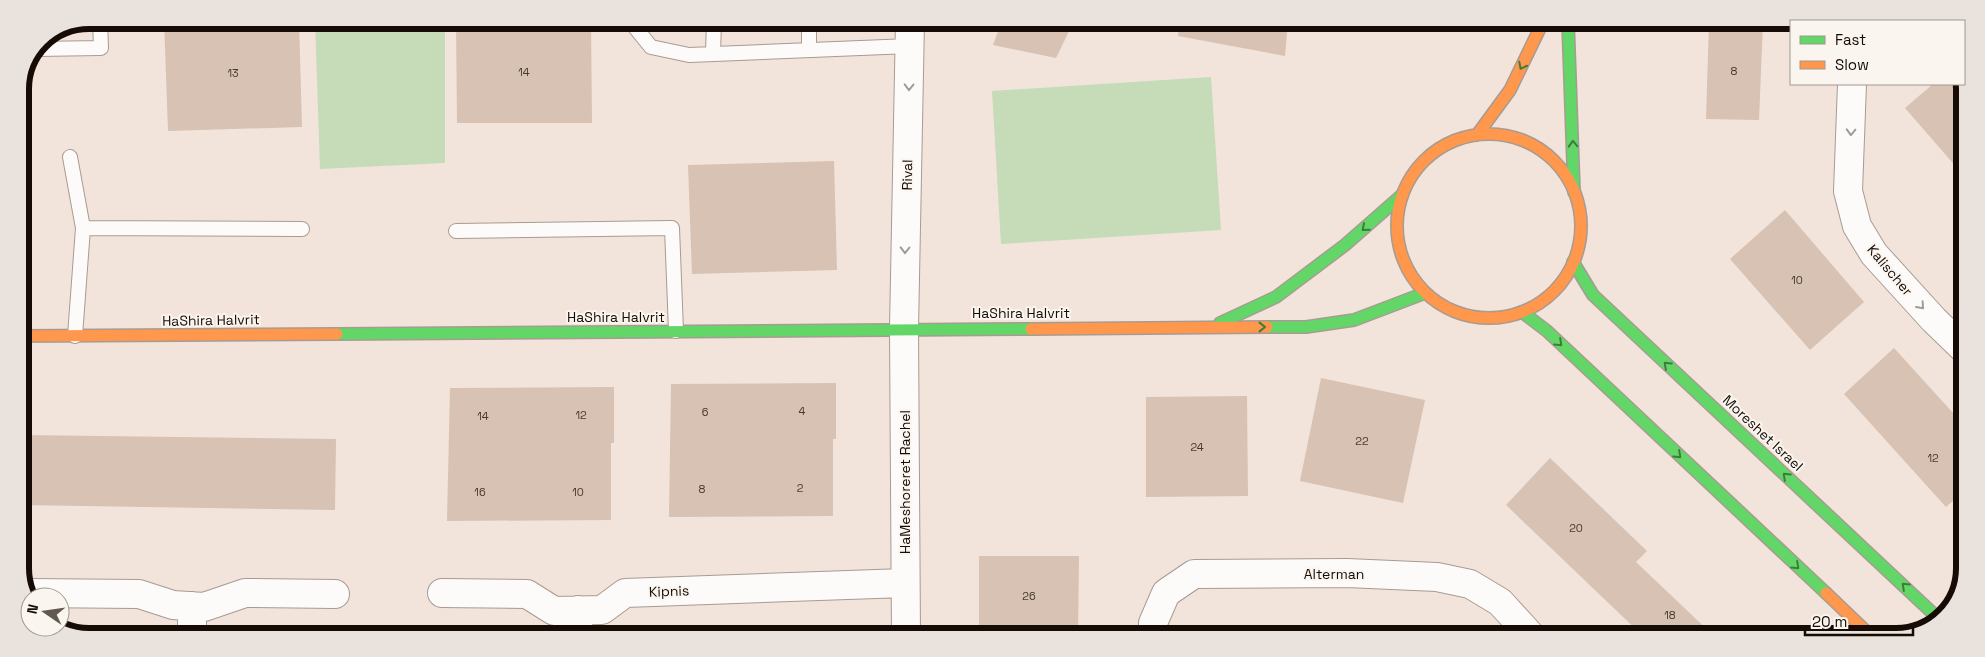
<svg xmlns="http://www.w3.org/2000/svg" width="1985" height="657" font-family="'Space Grotesk',sans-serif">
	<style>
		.green { fill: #c6dbb8 }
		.building { fill: #d7c2b3 }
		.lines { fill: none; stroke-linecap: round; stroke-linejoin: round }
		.lane-casing { stroke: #a79b93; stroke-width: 16 }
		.street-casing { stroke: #a79b93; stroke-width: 30 }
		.fast-casing { stroke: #a79b93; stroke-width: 14 }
		.slow-casing { stroke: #a79b93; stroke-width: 14 }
		.lane { stroke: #fdfbf9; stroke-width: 14 }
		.street { stroke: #fdfbf9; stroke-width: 28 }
		.fast { stroke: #63d668; stroke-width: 11 }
		.slow { stroke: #ff974d; stroke-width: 11 }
		.oneway { stroke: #407b3b }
		.oneway2 { stroke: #a19b97 }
		.labels { text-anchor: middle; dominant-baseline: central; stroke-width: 4; stroke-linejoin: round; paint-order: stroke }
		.number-label { font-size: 11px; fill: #463a30 }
		.street-label { font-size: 14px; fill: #160c05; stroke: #fbf5f0 }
		.rim { fill: none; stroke: #160c05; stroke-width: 6 }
	</style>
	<rect width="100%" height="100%" fill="#f2e4da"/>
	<!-- green -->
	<path class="green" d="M315 20H445V163L320 169Z
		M1211 77 1221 230 1001 244 992 91Z"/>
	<!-- building -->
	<path class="building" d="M164 20H299L302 127 168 131Z
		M456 20 591 21 592 123H457Z
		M1002 21H1074L1056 58 993 45Z
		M1180 21 1288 22 1285 56 1178 36Z
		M1709 22H1763L1759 120 1706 119Z
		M1933 84H1965L1964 176 1905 108Z
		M834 161 837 270 692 274 688 165Z
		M1785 210 1864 302 1810 350 1730 259Z
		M1894 348 1963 424V492L1946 507 1844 394Z
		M1321 378 1425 400 1403 503 1300 481Z
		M836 383V439H833V516L669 517 671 384Z
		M614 387V443H611V520L447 521 450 388Z
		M1247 396 1248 496 1146 497V397Z
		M22 435 336 439 335 510 21 505Z
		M1550 458 1647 551 1636 562 1715 637H1644L1506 505Z
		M979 556H1079L1078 636H979Z"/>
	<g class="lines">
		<defs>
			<path id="lane" d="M630 21 651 47 689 55 910 46
				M809 21V50
				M36 49 101 48 100 20
				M713 54 714 21
				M70 157 83 228 75 336
				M83 228 302 229
				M456 231 672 228 676 331"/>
			<path id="street" d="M1852 84 1848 191 1857 226 1874 254 1934 320 1964 349
				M28 593 139 594 173 605 204 607 245 593 335 594
				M442 593 527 594 554 611 602 610 625 593 905 583
				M578 610V635
				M192 635V606
				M906 636 904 329 910 21
				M1153 636V623L1166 593 1194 574 1347 573 1437 577 1470 584 1500 602 1532 637"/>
			<path id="fast" d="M1568 22 1574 192
				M1573 262 1593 295 1940 620
				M1522 312 1547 331 1826 593
				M1220 323 1276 297 1345 245 1402 195
				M1267 327H1306L1354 320 1425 293
				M337 334 1031 329"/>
			<path id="slow" d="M1397 226a92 92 0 1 1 184 0a92 92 0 1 1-184 0Z
				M1477 135 1510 90 1543 22
				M1031 329 1267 327
				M20 336 337 334
				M1826 593 1872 637"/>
		</defs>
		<!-- lane casing -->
		<use href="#lane" class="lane-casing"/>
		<!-- street casing -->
		<use href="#street" class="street-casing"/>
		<!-- fast casing -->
		<use href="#fast" class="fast-casing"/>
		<!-- slow casing -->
		<use href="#slow" class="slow-casing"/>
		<!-- lane -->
		<use href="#lane" class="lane"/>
		<!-- street -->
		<use href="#street" class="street"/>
		<!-- fast -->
		<use href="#fast" class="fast"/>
		<!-- slow -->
		<use href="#slow" class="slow"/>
	</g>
	<!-- one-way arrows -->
	<defs><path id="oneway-chevron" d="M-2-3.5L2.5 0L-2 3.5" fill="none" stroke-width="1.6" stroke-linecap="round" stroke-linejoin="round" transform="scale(1.25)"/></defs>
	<g class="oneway">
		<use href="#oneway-chevron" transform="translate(1522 66) rotate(117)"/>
		<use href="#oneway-chevron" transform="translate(1573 144) rotate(-92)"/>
		<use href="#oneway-chevron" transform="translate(1365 228) rotate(139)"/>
		<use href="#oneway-chevron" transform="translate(1262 327)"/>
		<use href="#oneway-chevron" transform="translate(1559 343) rotate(43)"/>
		<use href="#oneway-chevron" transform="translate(1667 365) rotate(-137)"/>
		<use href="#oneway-chevron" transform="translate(1678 455) rotate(43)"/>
		<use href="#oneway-chevron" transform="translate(1786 476) rotate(-137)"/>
		<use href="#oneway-chevron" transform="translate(1796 566) rotate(43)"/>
		<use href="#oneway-chevron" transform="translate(1905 586) rotate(-137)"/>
	</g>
	<g class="oneway2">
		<use href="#oneway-chevron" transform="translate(909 87) rotate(91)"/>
		<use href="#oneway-chevron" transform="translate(1851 132) rotate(92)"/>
		<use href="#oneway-chevron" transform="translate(905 250) rotate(91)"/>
		<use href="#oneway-chevron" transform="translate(1921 306) rotate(48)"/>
	</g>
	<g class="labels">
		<!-- number labels -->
		<g class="number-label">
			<text x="1734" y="71">8</text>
			<text x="524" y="72">14</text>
			<text x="233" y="73">13</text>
			<text x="1797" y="280">10</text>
			<text x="802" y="411">4</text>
			<text x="705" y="412">6</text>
			<text x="581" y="415">12</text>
			<text x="483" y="416">14</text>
			<text x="1362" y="441">22</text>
			<text x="1197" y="447">24</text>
			<text x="1933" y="458">12</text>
			<text x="800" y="488">2</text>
			<text x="702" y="489">8</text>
			<text x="480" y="492">16</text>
			<text x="578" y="492">10</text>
			<text x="1576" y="528">20</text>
			<text x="1029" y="596">26</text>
			<text x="1670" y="615">18</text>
		</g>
		<!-- street labels -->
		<g class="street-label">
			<text transform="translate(907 175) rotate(-89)">Rival</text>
			<text transform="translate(1890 270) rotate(50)">Kalischer</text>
			<text x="1021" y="313">HaShira HaIvrit</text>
			<text x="616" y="317">HaShira HaIvrit</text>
			<text transform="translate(211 320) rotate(-1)">HaShira HaIvrit</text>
			<text transform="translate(1763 433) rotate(43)">Moreshet Israel</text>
			<text transform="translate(905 482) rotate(-90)">HaMeshoreret Rachel</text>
			<text x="1334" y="574">Alterman</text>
			<text transform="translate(669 591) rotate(-2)">Kipnis</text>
		</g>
	</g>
	<!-- crop -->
	<path d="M0 0H1985V657H0ZM89 29H1896A60 60 0 0 1 1956 89V568A60 60 0 0 1 1896 628H89A60 60 0 0 1 29 568V89A60 60 0 0 1 89 29Z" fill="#e9e2dd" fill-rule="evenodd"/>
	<path class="rim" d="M89 29H1896A60 60 0 0 1 1956 89V568A60 60 0 0 1 1896 628H89A60 60 0 0 1 29 568V89A60 60 0 0 1 89 29Z"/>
	<!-- legend -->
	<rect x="1790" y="20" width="175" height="65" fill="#fbf5f0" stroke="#9f9892"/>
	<rect x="1800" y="36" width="25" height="8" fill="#63d668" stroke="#9f9892"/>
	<text x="1835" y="45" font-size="15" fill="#160c05">Fast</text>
	<rect x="1800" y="61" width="25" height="8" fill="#ff974d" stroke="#9f9892"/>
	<text x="1835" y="70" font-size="15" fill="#160c05">Slow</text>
	<!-- north arrow -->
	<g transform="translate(45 612) rotate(283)"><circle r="24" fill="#fbf5f0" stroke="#9f9892"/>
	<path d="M0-4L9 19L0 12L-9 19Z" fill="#635850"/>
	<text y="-8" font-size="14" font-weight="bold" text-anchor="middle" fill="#160c05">N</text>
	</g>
	<!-- scale -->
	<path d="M1805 627v8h108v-8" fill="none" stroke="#160c05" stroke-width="2.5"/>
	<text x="1812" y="627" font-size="15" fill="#160c05" stroke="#fbf5f0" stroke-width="4" paint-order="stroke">20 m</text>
</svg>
